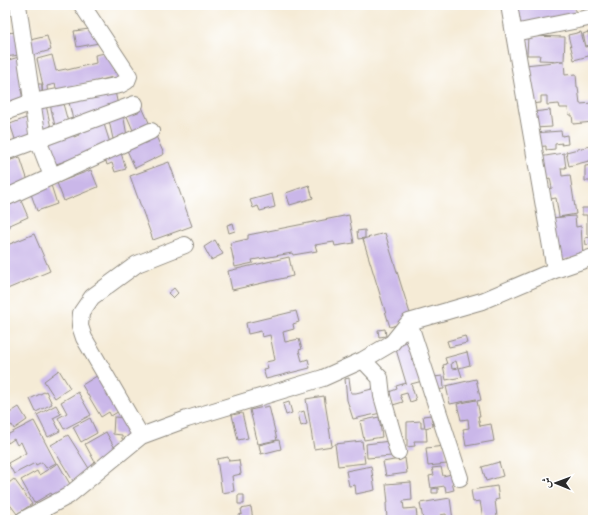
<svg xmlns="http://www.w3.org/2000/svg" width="598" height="525" font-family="'EB Garamond',Amiri,serif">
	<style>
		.building { fill: #cab7e9; fill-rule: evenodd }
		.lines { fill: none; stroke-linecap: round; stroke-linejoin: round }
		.minor-casing { stroke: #908b80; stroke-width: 18 }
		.minor { stroke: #fff; stroke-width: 16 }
	</style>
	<rect width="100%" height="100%" fill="#fff"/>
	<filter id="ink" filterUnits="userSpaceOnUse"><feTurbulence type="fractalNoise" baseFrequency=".025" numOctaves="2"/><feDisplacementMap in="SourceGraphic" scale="8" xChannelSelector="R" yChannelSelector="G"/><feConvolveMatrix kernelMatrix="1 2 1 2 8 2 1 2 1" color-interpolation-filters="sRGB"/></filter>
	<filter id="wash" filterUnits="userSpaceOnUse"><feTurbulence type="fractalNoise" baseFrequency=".012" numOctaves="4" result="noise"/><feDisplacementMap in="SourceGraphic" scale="16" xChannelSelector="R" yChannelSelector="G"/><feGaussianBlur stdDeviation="0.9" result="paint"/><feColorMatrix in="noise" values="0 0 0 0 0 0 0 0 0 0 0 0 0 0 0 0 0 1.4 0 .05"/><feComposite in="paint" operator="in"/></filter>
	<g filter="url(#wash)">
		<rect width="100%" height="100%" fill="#f5ebd6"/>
		<g id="blocks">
			<!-- building -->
			<path class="building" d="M5 5H11V8H10L11 15 5 16Z
				M514 5H574L576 16 519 30Z
				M97 28 99 43 77 47 74 31Z
				M17 32 20 55 5 57V33Z
				M581 32 585 47 590 46 592 55 574 60 568 35Z
				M588 32 591 45 586 46 583 34Z
				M47 36 51 50 30 56 26 41Z
				M528 36 565 37 564 61 565 75 576 74 577 87H578L580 104 593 103V122L573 124 572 115H569L568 108H560L559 104 547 105V96H541V103L528 104 525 65 563 61 539 60 540 55H527Z
				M110 52 115 73 120 71 123 81 114 83 113 77 57 91 55 84 47 86 48 96H43L42 86H43L37 59 52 55 56 71 66 69 67 70 96 63 95 55Z
				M19 57 27 89 21 90 24 104 5 108V61Z
				M32 84H42V97Z
				M114 87 119 110 73 120 68 98Z
				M62 100 68 122 55 126 50 104Z
				M46 105 51 128 40 131 34 108Z
				M142 107 151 127 135 135 126 114Z
				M550 110 552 127 534 128 533 112Z
				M123 113 127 136 113 139 108 116Z
				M26 118 29 127 35 134 17 145 10 124Z
				M102 118 111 146 53 165 45 140 72 131 74 137 79 135 77 130Z
				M561 131 562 136 567 135 568 144 561 145 562 143 555 144V149L546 150V146L535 147 534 133Z
				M155 134 164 154 135 168 126 148Z
				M590 146 593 160 569 166 566 152Z
				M121 153 126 169 115 172 112 163 107 165 105 158Z
				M564 153 566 168H561L562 176 570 175 576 214 559 217 556 198 550 199 548 189 552 188 550 178 543 180 539 157Z
				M20 157 29 184 5 192V162Z
				M169 162 192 226 153 240 130 176Z
				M593 165V181H585V166Z
				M91 170 98 187 64 201 57 183Z
				M51 185 57 204 37 211 30 191Z
				M309 185 313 198 290 205 286 193Z
				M272 194 275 207 260 211 258 206 253 208 250 200Z
				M19 196 28 217 10 225V227L5 229V202Z
				M582 208H593V235H587V215H582Z
				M349 215 354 243 335 246 334 242 315 245 317 251 293 255 292 253 252 260 253 263 235 267 230 243 248 239V235Z
				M575 216 576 227 581 226 583 257 557 260 550 218Z
				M233 223 235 231 229 233 227 225Z
				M365 230V238L358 239 357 231Z
				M385 233 412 320 390 327 363 239Z
				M34 234 50 271 5 290V246Z
				M590 237 591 244 586 245 585 238Z
				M215 240 223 254 211 260 204 247Z
				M289 257 293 276 232 290 228 271Z
				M174 288 178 293 173 298 168 293Z
				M296 311 299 322 293 324 294 329 283 332 285 342 299 339 302 349 299 350 302 361 308 359 310 368 266 379 263 369 268 368 266 362 275 360 270 335 262 337 261 331 248 334 246 323Z
				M385 329 386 336 379 337 378 330Z
				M465 336 467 343 449 347 447 341Z
				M413 340 426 380 411 384 416 400 410 402 407 393 400 395 403 402 393 405 389 392 397 389 396 386 406 383 395 346Z
				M467 352 470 365 459 368 462 377 446 380 443 365 447 364 445 358ZM456 361 458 368 452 369 451 363Z
				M59 370 70 388 55 398 44 381Z
				M100 374 121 410 111 416 109 412 101 417 82 385Z
				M443 376 444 389 434 390 433 377Z
				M349 378 351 393H356L376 388 381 413 353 419 347 400 345 379Z
				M476 379 481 400 477 401 480 416H478L480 426 491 424 494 441 466 446 463 429 469 428 468 419 461 420 457 404 476 400V399L450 404 446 386Z
				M46 391 52 404 36 412 30 399Z
				M78 392 91 415 64 429 58 418 67 413 61 402Z
				M324 396 332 446 314 449 306 399Z
				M289 402 292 413 286 415 283 404Z
				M56 405 61 414 53 418 60 431 48 437 37 415Z
				M269 406 277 440 258 444 250 410Z
				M19 407 27 420 14 429 12 425 5 429V416Z
				M304 411 307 424 301 426 298 413Z
				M242 413 248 438 238 440 232 415Z
				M431 415 433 426 425 428 423 416Z
				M114 417 128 418 136 440 122 439V435L113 434Z
				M379 417 382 437 364 440 360 421Z
				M90 418 97 433 81 442 73 427Z
				M34 421 56 463 46 468 42 462 36 465 35 463 14 474 8 463 26 453 21 442 17 445 14 439 8 443 5 436Z
				M421 421V428H426L427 441H414L415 446 407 447V422Z
				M106 432 118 454 97 466 85 444Z
				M68 435 90 470 73 481 51 445Z
				M279 440 281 449 261 454 259 445Z
				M362 441 365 463 338 466 335 444Z
				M390 441 392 456 367 458 366 444Z
				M445 446 447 464 428 466 426 448Z
				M228 457 229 461 239 460 241 474 232 476 234 491 222 493 217 459Z
				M405 458 407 473 386 476 383 462Z
				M499 462 503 476 486 481 482 467Z
				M58 463 71 486 53 496 51 493 34 503 21 480 37 471 39 475Z
				M371 466 375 490 356 494 355 485 349 486 346 471Z
				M441 467 443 476 456 473 458 481 452 483 454 490 446 492 445 486 431 488 429 476 434 475 432 468Z
				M14 479 32 504 17 514 5 498V486Z
				M411 482 412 500 403 501 404 509 416 508 417 517 411 518 412 520H387L386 503H388L386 484Z
				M497 486 499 499 495 500 497 517 483 519 480 501 473 502 471 490Z
				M438 488V493H432V489Z
				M238 495H244V504H238Z
				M450 498 453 520H447L446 514 440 515 441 520H423L420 503Z
				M251 507 253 520H240L239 515 242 514 241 509Z"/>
		</g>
	</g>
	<g filter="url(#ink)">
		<use href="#blocks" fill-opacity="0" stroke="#908b80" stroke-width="1"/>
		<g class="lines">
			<defs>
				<path id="minor" d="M18 5 38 140 52 176
					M509 5 555 270
					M514 33 593 17
					M5 112 32 102 120 85 127 81 129 76 82 5
					M5 152 135 104
					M5 198 151 131
					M409 322 460 478
					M363 360 380 378 382 396 398 452
					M141 436 84 338 80 326 81 313 92 297 137 264 185 245
					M23 520 68 496 141 436 187 419 323 378 363 360 392 343 409 322 482 301 555 270 593 257"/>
			</defs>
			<!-- minor casing -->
			<use href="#minor" class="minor-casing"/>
			<!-- minor -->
			<use href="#minor" class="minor"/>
		</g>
	</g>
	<!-- margin -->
	<rect width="598" height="525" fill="none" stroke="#fff" stroke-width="20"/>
	<!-- north arrow -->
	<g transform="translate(556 483) rotate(271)" stroke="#ffffff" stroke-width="3" paint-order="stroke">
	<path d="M0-3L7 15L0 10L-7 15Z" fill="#2b2b2b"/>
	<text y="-6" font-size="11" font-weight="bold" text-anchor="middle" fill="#2b2b2b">ش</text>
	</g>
</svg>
